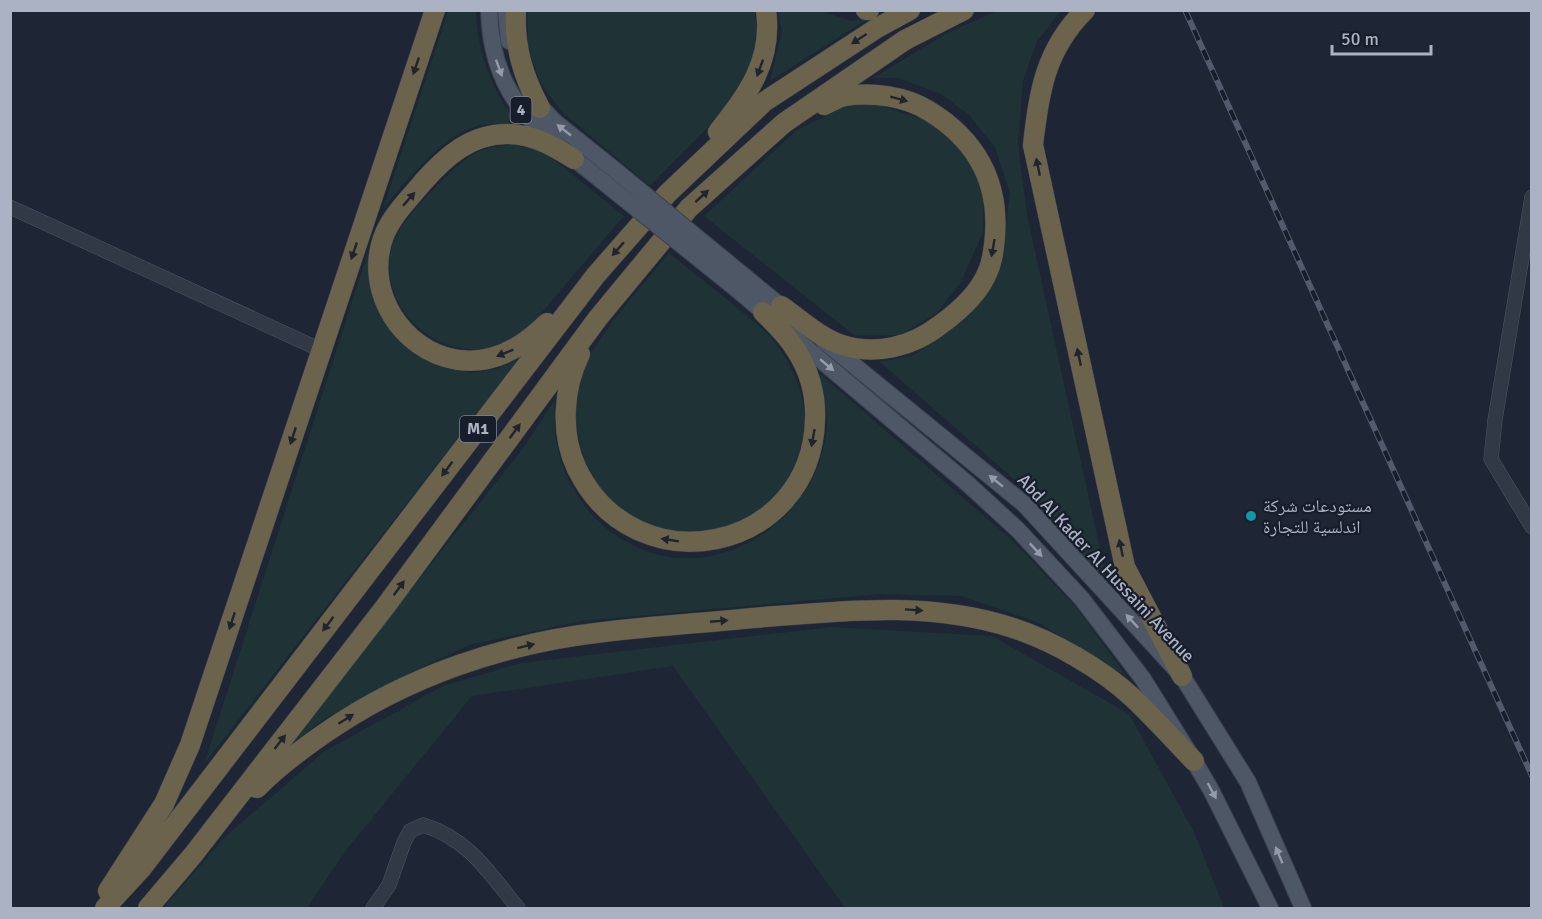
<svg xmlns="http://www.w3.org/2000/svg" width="1542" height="919" font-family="Signika,'Noto Naskh Arabic',sans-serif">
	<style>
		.green { fill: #1f3236 }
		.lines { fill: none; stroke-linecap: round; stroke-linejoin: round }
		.minor-casing { stroke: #4e5564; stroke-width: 15 }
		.major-casing { stroke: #3a414f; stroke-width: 18 }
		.highway-casing { stroke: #3c4250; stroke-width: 21 }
		.minor { stroke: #313846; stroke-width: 14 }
		.major { stroke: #4e5766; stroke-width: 16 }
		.highway { stroke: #6c634d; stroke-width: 20 }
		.rail-casing { stroke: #525b6d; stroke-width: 6 }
		.rail { stroke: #171d2a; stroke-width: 4; stroke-dasharray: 11; stroke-linecap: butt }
		.major-bridge-casing { stroke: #3a414f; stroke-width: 18; stroke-linecap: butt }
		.major-bridge { stroke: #4e5766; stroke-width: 16 }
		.oneway { fill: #20242e }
		.oneway2 { fill: #939bac }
		.culture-dot { fill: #0f9aa8; stroke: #171d2a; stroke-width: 2 }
		.labels { text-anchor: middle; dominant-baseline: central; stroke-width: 4.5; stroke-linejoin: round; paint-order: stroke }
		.shield { fill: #171d2a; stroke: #7e8596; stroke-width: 1.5 }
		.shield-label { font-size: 16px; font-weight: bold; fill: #aab2c4 }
		.poi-label { font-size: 18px; fill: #aab2c4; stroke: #171d2a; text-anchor: start }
		.street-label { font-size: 18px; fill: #aab2c4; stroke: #171d2a }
	</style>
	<rect width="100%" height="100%" fill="#1e2635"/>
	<!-- green -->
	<path class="green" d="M448 11H476C477 52 492 91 517 123 505 124 492 123 480 125 442 135 407 180 383 209Z
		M528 11H755C757 31 757 55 747 74 727 114 681 153 650 186L561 111 540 82 528 48Z
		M778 11H822L851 21 869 18 770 81 782 32Z
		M997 11H1061L1037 41 1023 81 1018 144 1027 215 1108 586 1016 481 880 362 915 355 961 316 1001 268 1010 193 995 147 969 115 941 94 898 78H873L949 32Z
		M873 103 928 121 964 147 983 180V232L961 282 937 313 900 335H854L704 216 797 130 844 107Z
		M511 145 531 148 551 157 624 216C603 240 583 264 562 289 547 306 533 325 514 338 458 373 381 321 390 256 394 227 421 202 441 182 464 159 477 146 511 145Z
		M368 252 370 287 385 322 410 348 441 364 471 373 496 369 519 359 204 764Z
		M669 253C689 269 709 285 729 301 747 316 768 331 781 351 793 369 803 392 804 414 807 474 760 531 699 534 692 534 683 535 676 534 669 534 661 530 654 528 625 520 601 498 589 470 577 443 572 412 579 382 589 343 643 285 669 253Z
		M818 372 1013 541 1076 607 1127 677 1039 623 962 596 879 594 582 621 469 645 392 682 324 719 282 752 524 447 555 400C555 415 554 430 557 445 570 510 628 563 697 558 766 552 825 491 827 422 827 405 822 388 818 372Z
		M831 627 992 636 1129 714 1194 832 1224 908H845L673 666 472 696 347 849 307 908H163L226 836 325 751 443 686 521 663Z"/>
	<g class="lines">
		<defs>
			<path id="minor" d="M1532 197 1495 420 1491 459 1532 527
				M10 207 321 350
				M373 908 389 885 404 842 410 831 423 825C469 839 489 873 518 908"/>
			<path id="major" d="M489 10C491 99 538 130 601 180
				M506 10 509 41
				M532 98 555 122 610 166
				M744 276 789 313
				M734 287 968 484 1018 530 1082 599 1143 679 1194 761 1211 790 1270 908
				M823 340 1024 504 1182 676 1248 782 1303 908"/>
			<path id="highway" d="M516 10C514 47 523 76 540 108
				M866 10H869
				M1085 10C1045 50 1039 92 1033 145L1125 567 1182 676
				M718 132C748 94 773 61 766 10
				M781 306C800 319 820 338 842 345 877 356 913 346 940 325 958 312 980 292 988 271 993 260 994 247 995 235 999 181 975 139 929 111 905 96 873 92 845 96 838 97 831 102 824 105
				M547 323C519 351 485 369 445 357 394 341 364 283 385 233 394 213 410 198 423 182 446 156 471 134 507 134 533 134 553 146 574 159
				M580 354C563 388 560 434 577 469 636 589 812 552 815 419 816 395 809 370 796 350 787 335 775 324 763 312
				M257 788C277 767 302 749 325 733 407 676 505 643 604 632 653 626 703 623 753 618 840 611 929 600 1013 628 1053 641 1102 669 1133 698 1154 718 1174 740 1194 761
				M108 891 164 804 190 745 435 10
				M105 908 141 869 596 275 667 194 764 102 877 28 910 10
				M148 908 193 855 385 607 598 318 689 208 784 123 905 40 964 10"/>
		</defs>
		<!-- minor casing -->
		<use href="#minor" class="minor-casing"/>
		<!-- major casing -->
		<use href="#major" class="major-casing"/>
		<!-- highway casing -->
		<use href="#highway" class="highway-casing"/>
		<!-- minor -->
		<use href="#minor" class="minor"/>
		<!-- major -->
		<use href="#major" class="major"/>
		<!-- highway -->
		<use href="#highway" class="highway"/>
		<defs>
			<path id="rail" d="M1185 10 1532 776"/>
		</defs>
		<!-- rail casing -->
		<use href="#rail" class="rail-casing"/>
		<!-- rail -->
		<use href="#rail" class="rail"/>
		<defs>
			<path id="major-bridge" d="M610 166 744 276
				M601 180 734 287"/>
		</defs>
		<!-- major-bridge casing -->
		<use href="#major-bridge" class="major-bridge-casing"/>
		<!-- major-bridge -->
		<use href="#major-bridge" class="major-bridge"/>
	</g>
	<!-- one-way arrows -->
	<defs><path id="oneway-solid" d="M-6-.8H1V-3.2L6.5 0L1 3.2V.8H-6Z" transform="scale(1.5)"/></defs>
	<g class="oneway">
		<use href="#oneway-solid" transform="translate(859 39) rotate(147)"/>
		<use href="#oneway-solid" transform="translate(416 66) rotate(109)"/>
		<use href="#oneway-solid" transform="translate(760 68) rotate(110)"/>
		<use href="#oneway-solid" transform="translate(899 99) rotate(15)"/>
		<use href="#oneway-solid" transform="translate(1038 167) rotate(-102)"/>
		<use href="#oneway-solid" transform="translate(702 196) rotate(-42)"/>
		<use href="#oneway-solid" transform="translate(409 199) rotate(-49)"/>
		<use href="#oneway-solid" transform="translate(993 248) rotate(100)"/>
		<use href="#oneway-solid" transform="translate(618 249) rotate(131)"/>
		<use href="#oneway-solid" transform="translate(354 251) rotate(109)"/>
		<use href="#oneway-solid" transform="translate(505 353) rotate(158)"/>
		<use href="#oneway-solid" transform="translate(1079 357) rotate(-102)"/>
		<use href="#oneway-solid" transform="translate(515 431) rotate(-54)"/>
		<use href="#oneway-solid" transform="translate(293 436) rotate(108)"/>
		<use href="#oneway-solid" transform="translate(813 438) rotate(100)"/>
		<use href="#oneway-solid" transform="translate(447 469) rotate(127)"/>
		<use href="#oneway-solid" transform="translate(670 540) rotate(-171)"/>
		<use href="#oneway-solid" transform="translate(1121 548) rotate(-102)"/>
		<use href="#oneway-solid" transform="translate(399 588) rotate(-54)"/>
		<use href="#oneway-solid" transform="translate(914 610) rotate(4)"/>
		<use href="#oneway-solid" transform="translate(232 621) rotate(108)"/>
		<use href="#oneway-solid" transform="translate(719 621) rotate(-5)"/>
		<use href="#oneway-solid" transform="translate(328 624) rotate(127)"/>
		<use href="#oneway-solid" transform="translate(526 646) rotate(-14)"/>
		<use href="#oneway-solid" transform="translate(346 719) rotate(-32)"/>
		<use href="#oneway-solid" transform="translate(280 742) rotate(-52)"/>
	</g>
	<g class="oneway2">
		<use href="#oneway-solid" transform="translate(499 68) rotate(70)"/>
		<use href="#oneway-solid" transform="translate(564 130) rotate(-142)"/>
		<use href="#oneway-solid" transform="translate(827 365) rotate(40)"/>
		<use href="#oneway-solid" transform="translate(996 481) rotate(-141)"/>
		<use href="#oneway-solid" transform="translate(1036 550) rotate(47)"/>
		<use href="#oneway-solid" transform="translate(1132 621) rotate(-133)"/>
		<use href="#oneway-solid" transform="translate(1212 791) rotate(62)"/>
		<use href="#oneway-solid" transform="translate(1279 855) rotate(-113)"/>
	</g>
	<!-- markers -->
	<circle class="culture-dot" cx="1251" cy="516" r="6"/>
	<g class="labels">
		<!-- shield labels -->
		<g class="shield">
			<rect x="510.5" y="97" width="21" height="26" rx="4.5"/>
			<rect x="460" y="416" width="36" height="26" rx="4.5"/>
		</g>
		<g class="shield-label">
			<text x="521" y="110">4</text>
			<text x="478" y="429">M1</text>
		</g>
		<!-- poi labels -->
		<g class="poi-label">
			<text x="1263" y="506">مستودعات شركة<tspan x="1263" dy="21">اندلسية للتجارة</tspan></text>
		</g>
		<!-- street labels -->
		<g class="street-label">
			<text transform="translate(1106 568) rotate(47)">Abd Al Kader Al Hussaini Avenue</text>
		</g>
	</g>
	<!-- border -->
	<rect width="1542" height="919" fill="none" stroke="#aab2c4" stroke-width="24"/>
	<!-- scale -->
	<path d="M1332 45v9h99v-9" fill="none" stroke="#aab2c4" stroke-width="3"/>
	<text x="1341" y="45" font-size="18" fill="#aab2c4" stroke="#171d2a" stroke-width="4.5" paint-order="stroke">50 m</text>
</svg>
